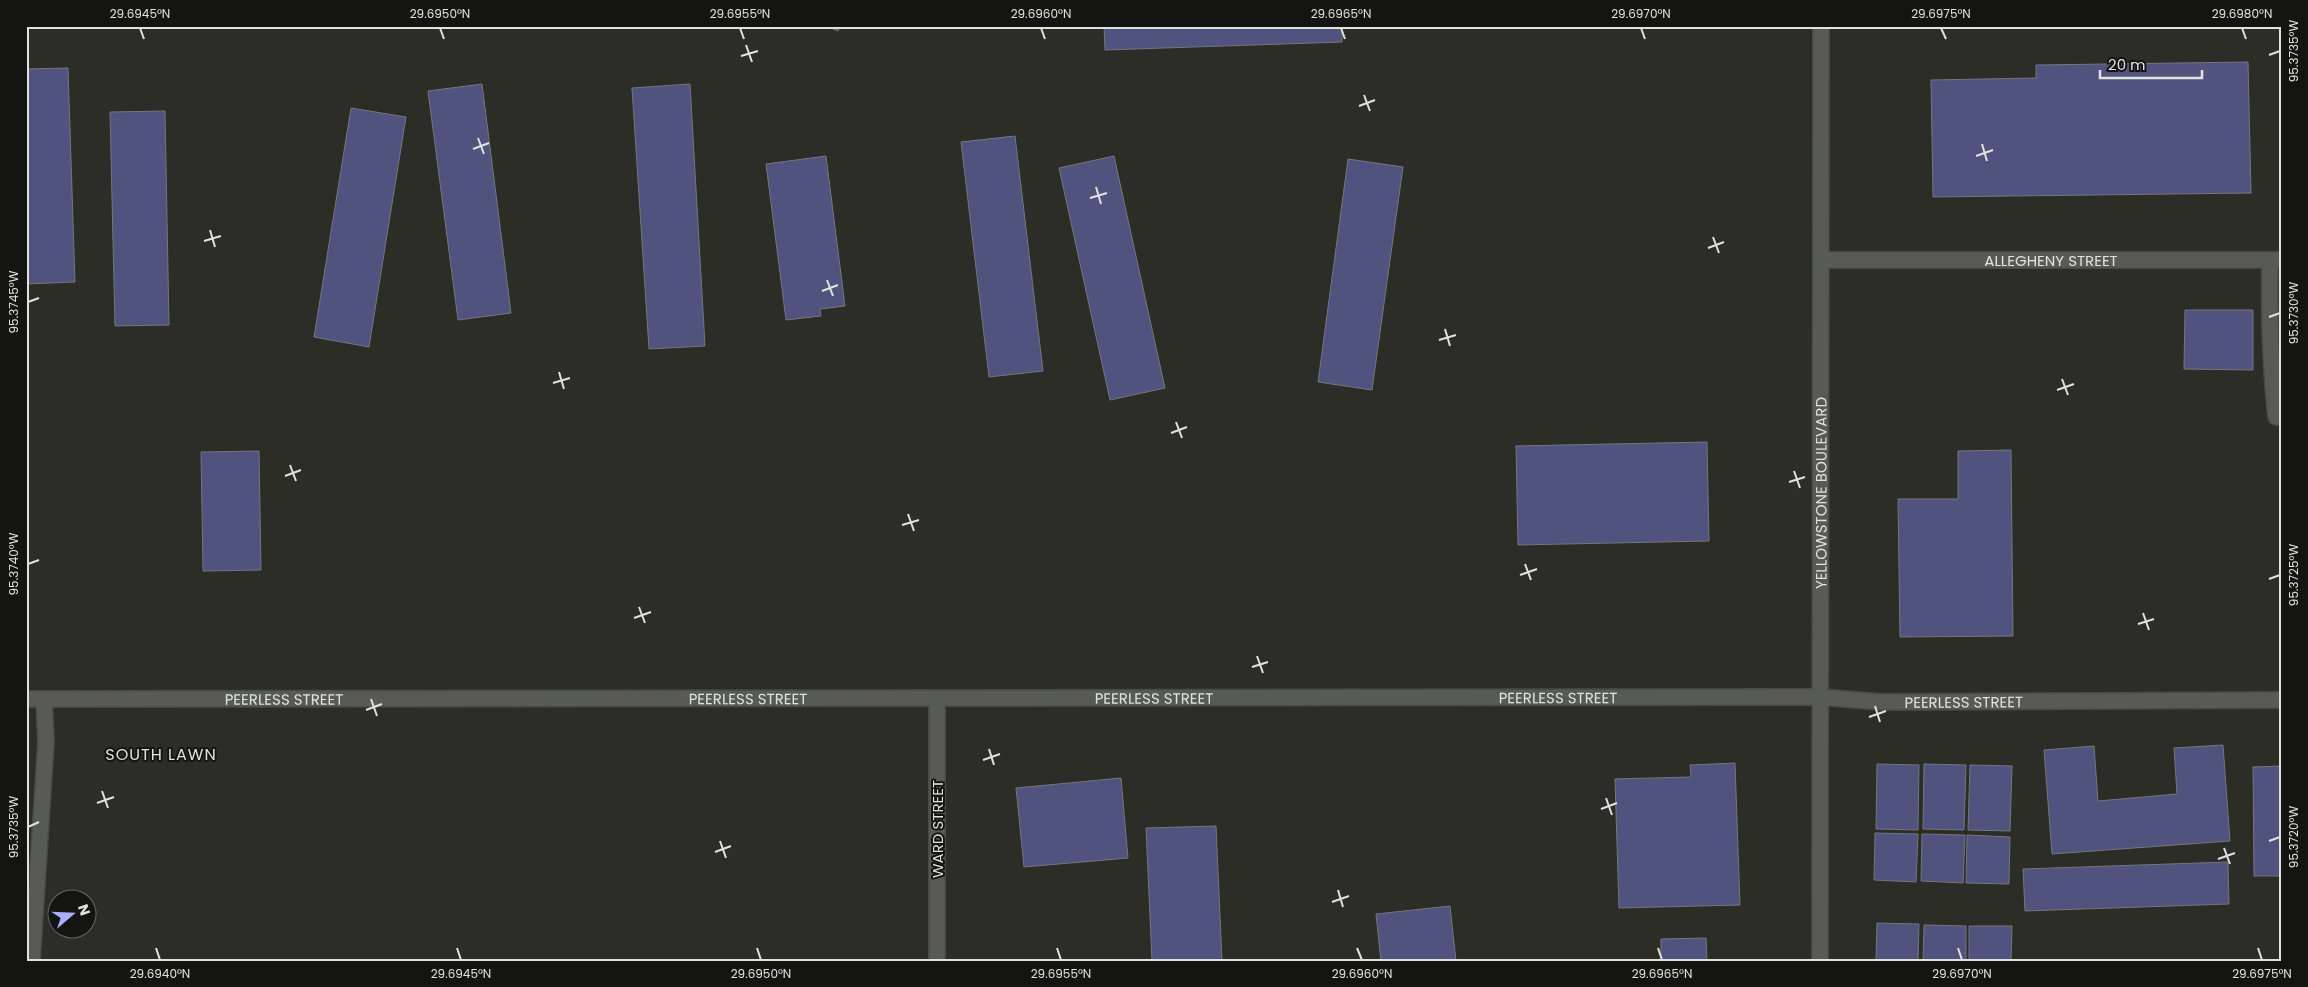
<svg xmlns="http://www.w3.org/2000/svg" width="2308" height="987" font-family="Poppins,sans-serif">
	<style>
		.building { fill: #51537f; stroke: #75767e }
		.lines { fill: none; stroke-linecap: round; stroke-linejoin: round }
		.minor-casing { stroke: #494a45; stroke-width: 18 }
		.minor { stroke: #585b53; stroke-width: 15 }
		.ticks { fill: none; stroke: #e1e2de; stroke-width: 2 }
		.labels { text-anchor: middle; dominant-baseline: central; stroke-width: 4; stroke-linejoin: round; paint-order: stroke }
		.street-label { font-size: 15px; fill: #e1e2de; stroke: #141512 }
		.neighbourhood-label { font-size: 16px; letter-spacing: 1px; fill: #e1e2de; stroke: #141512 }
		.neatline { fill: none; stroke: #e1e2de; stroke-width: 2 }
		.ticks-label { font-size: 12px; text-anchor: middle; fill: #e1e2de }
	</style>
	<rect width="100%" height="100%" fill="#2b2d26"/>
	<!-- building -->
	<path class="building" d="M826 26H840L838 31Z
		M1104 26H1342V42L1105 50Z
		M2248 62 2251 193 1933 197 1931 80 2036 78V65Z
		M68 68 75 282 26 284V69Z
		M482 84 511 313 458 320 428 91Z
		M690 84 705 346 649 349 632 88Z
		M351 108 406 117 369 347 314 337Z
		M165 111 169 325 115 326 110 112Z
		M1015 136 1043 371 989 377 961 142Z
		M826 156 845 306 820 309 821 316 786 320 766 164Z
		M1114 156 1165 388 1110 400 1059 168Z
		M1348 159 1403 167 1372 390 1318 382Z
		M2185 310H2253V370L2184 369Z
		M1707 442 1709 541 1518 545 1516 446Z
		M2011 450 2013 636 1900 637 1898 499H1958V451Z
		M259 451 261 570 203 571 201 452Z
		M2223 745 2230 841 2052 854 2044 750 2094 746 2098 801 2177 794 2174 748Z
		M1735 763 1740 905 1619 908 1615 779 1691 777 1690 765Z
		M1877 764 1919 765 1918 830 1876 829Z
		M1924 764 1966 765 1964 830 1923 829Z
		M1970 765 2012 766 2010 831 1968 830Z
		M2282 766V876H2254L2253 767Z
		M1121 778 1128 858 1024 867 1016 788Z
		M1216 826 1222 961H1152L1146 828Z
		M1875 833 1918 834 1916 882 1874 880Z
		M1922 834 1965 835 1963 883 1921 881Z
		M1967 835 2010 837 2009 884 1966 883Z
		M2228 862 2229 904 2025 911 2023 869Z
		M1450 906 1456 961H1381L1376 914Z
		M1877 923 1919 924 1918 961H1876Z
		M1924 925 1966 926V961H1923Z
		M1969 926H2012L2011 961H1969Z
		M1706 938 1707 961H1661V939Z"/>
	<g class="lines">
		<defs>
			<g id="minor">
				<path id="s1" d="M1821 260H2282"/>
				<path d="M2270 260C2269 313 2270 364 2276 417H2282"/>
				<path id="s2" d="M26 699 1820 697 1881 702 2282 700"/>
				<path d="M32 961 46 742 44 699"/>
				<path d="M937 961V698"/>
				<path id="s3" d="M1820 961 1821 26"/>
			</g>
		</defs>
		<!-- minor casing -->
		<use href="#minor" class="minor-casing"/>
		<!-- minor -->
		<use href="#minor" class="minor"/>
	</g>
	<!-- ticks -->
	<path class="ticks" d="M140 28 144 39M440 28 444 39M740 28 744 39M1041 28 1045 39M1341 28 1345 39M1641 28 1645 39M1941 28 1946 39M2242 28 2246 39M746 45 752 62M2269 55 2280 51M741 56 758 51M1364 95 1370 111M1359 106 1375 100M478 138 484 154M1982 144 1987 161M473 149 489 143M1976 156 1993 150M1096 187 1101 204M1090 198 1107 193M210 230 215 247M1713 237 1719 253M204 241 221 236M1708 248 1724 242M827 280 833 296M822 291 838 285M28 302 39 298M2269 317 2280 313M1445 329 1450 346M1439 340 1456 335M559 372 564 389M2062 379 2068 395M553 383 570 378M2057 390 2074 384M1176 422 1182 438M1171 433 1187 427M290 465 296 481M1794 471 1800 488M285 476 301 470M1789 482 1805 477M908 514 914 531M902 525 919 520M28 564 39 560M1525 564 1531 580M1520 575 1537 569M2269 579 2280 575M639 607 645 623M2143 613 2149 630M634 618 651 612M2138 624 2154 619M1257 656 1263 673M1252 667 1268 662M371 699 377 716M1875 706 1880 722M366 710 382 704M1869 717 1886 711M989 749 994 765M983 760 1000 754M102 791 108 808M1606 798 1612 815M97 803 114 797M1601 809 1617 803M28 827 39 822M720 841 726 858M2269 841 2280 837M2224 848 2230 864M715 852 731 846M2218 859 2235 853M1338 890 1343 907M1332 902 1349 896M156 948 160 960M457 948 461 960M757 948 761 960M1057 948 1061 960M1357 948 1362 960M1658 948 1662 960M1958 948 1962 960M2258 948 2262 960"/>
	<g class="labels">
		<!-- street labels -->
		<g class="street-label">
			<text stroke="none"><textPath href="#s1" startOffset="230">ALLEGHENY STREET</textPath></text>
			<text stroke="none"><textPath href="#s3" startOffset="468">YELLOWSTONE BOULEVARD</textPath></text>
			<text stroke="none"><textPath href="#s2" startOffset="1532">PEERLESS STREET</textPath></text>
			<text stroke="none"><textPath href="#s2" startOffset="258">PEERLESS STREET</textPath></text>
			<text stroke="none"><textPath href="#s2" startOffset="722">PEERLESS STREET</textPath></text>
			<text stroke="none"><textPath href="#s2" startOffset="1128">PEERLESS STREET</textPath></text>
			<text stroke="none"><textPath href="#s2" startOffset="1938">PEERLESS STREET</textPath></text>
			<text transform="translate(937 829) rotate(-90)">WARD STREET</text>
		</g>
		<!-- neighbourhood labels -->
		<g class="neighbourhood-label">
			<text x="161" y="754">SOUTH LAWN</text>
		</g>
	</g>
	<!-- border -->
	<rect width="2308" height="987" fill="none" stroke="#141512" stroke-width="55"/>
	<!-- north arrow -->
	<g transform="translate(72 914) rotate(71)"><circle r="24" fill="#141512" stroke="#666764"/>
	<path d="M0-4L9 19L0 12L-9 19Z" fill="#abaffb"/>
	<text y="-8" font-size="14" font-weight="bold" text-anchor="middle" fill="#e1e2de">N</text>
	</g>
	<!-- scale -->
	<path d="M2100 70v8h102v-8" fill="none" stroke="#e1e2de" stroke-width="2.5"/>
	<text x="2108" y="70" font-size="15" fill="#e1e2de" stroke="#141512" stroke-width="4" paint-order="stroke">20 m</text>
	<rect x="28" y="28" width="2252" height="932" class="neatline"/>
	<g class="ticks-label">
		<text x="140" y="18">29.6945°N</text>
		<text x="440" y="18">29.6950°N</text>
		<text x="740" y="18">29.6955°N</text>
		<text x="1041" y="18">29.6960°N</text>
		<text x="1341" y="18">29.6965°N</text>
		<text x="1641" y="18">29.6970°N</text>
		<text x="1941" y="18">29.6975°N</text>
		<text x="2242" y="18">29.6980°N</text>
		<text transform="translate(2294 51) rotate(-90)" y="4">95.3735°W</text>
		<text transform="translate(14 302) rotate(-90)" y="4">95.3745°W</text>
		<text transform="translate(2294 313) rotate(-90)" y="4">95.3730°W</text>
		<text transform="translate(14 564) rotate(-90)" y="4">95.3740°W</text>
		<text transform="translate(2294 575) rotate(-90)" y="4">95.3725°W</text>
		<text transform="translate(14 827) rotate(-90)" y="4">95.3735°W</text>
		<text transform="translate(2294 837) rotate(-90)" y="4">95.3720°W</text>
		<text x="160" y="978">29.6940°N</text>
		<text x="461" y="978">29.6945°N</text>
		<text x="761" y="978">29.6950°N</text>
		<text x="1061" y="978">29.6955°N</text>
		<text x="1362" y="978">29.6960°N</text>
		<text x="1662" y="978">29.6965°N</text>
		<text x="1962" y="978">29.6970°N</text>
		<text x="2262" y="978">29.6975°N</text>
	</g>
</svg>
